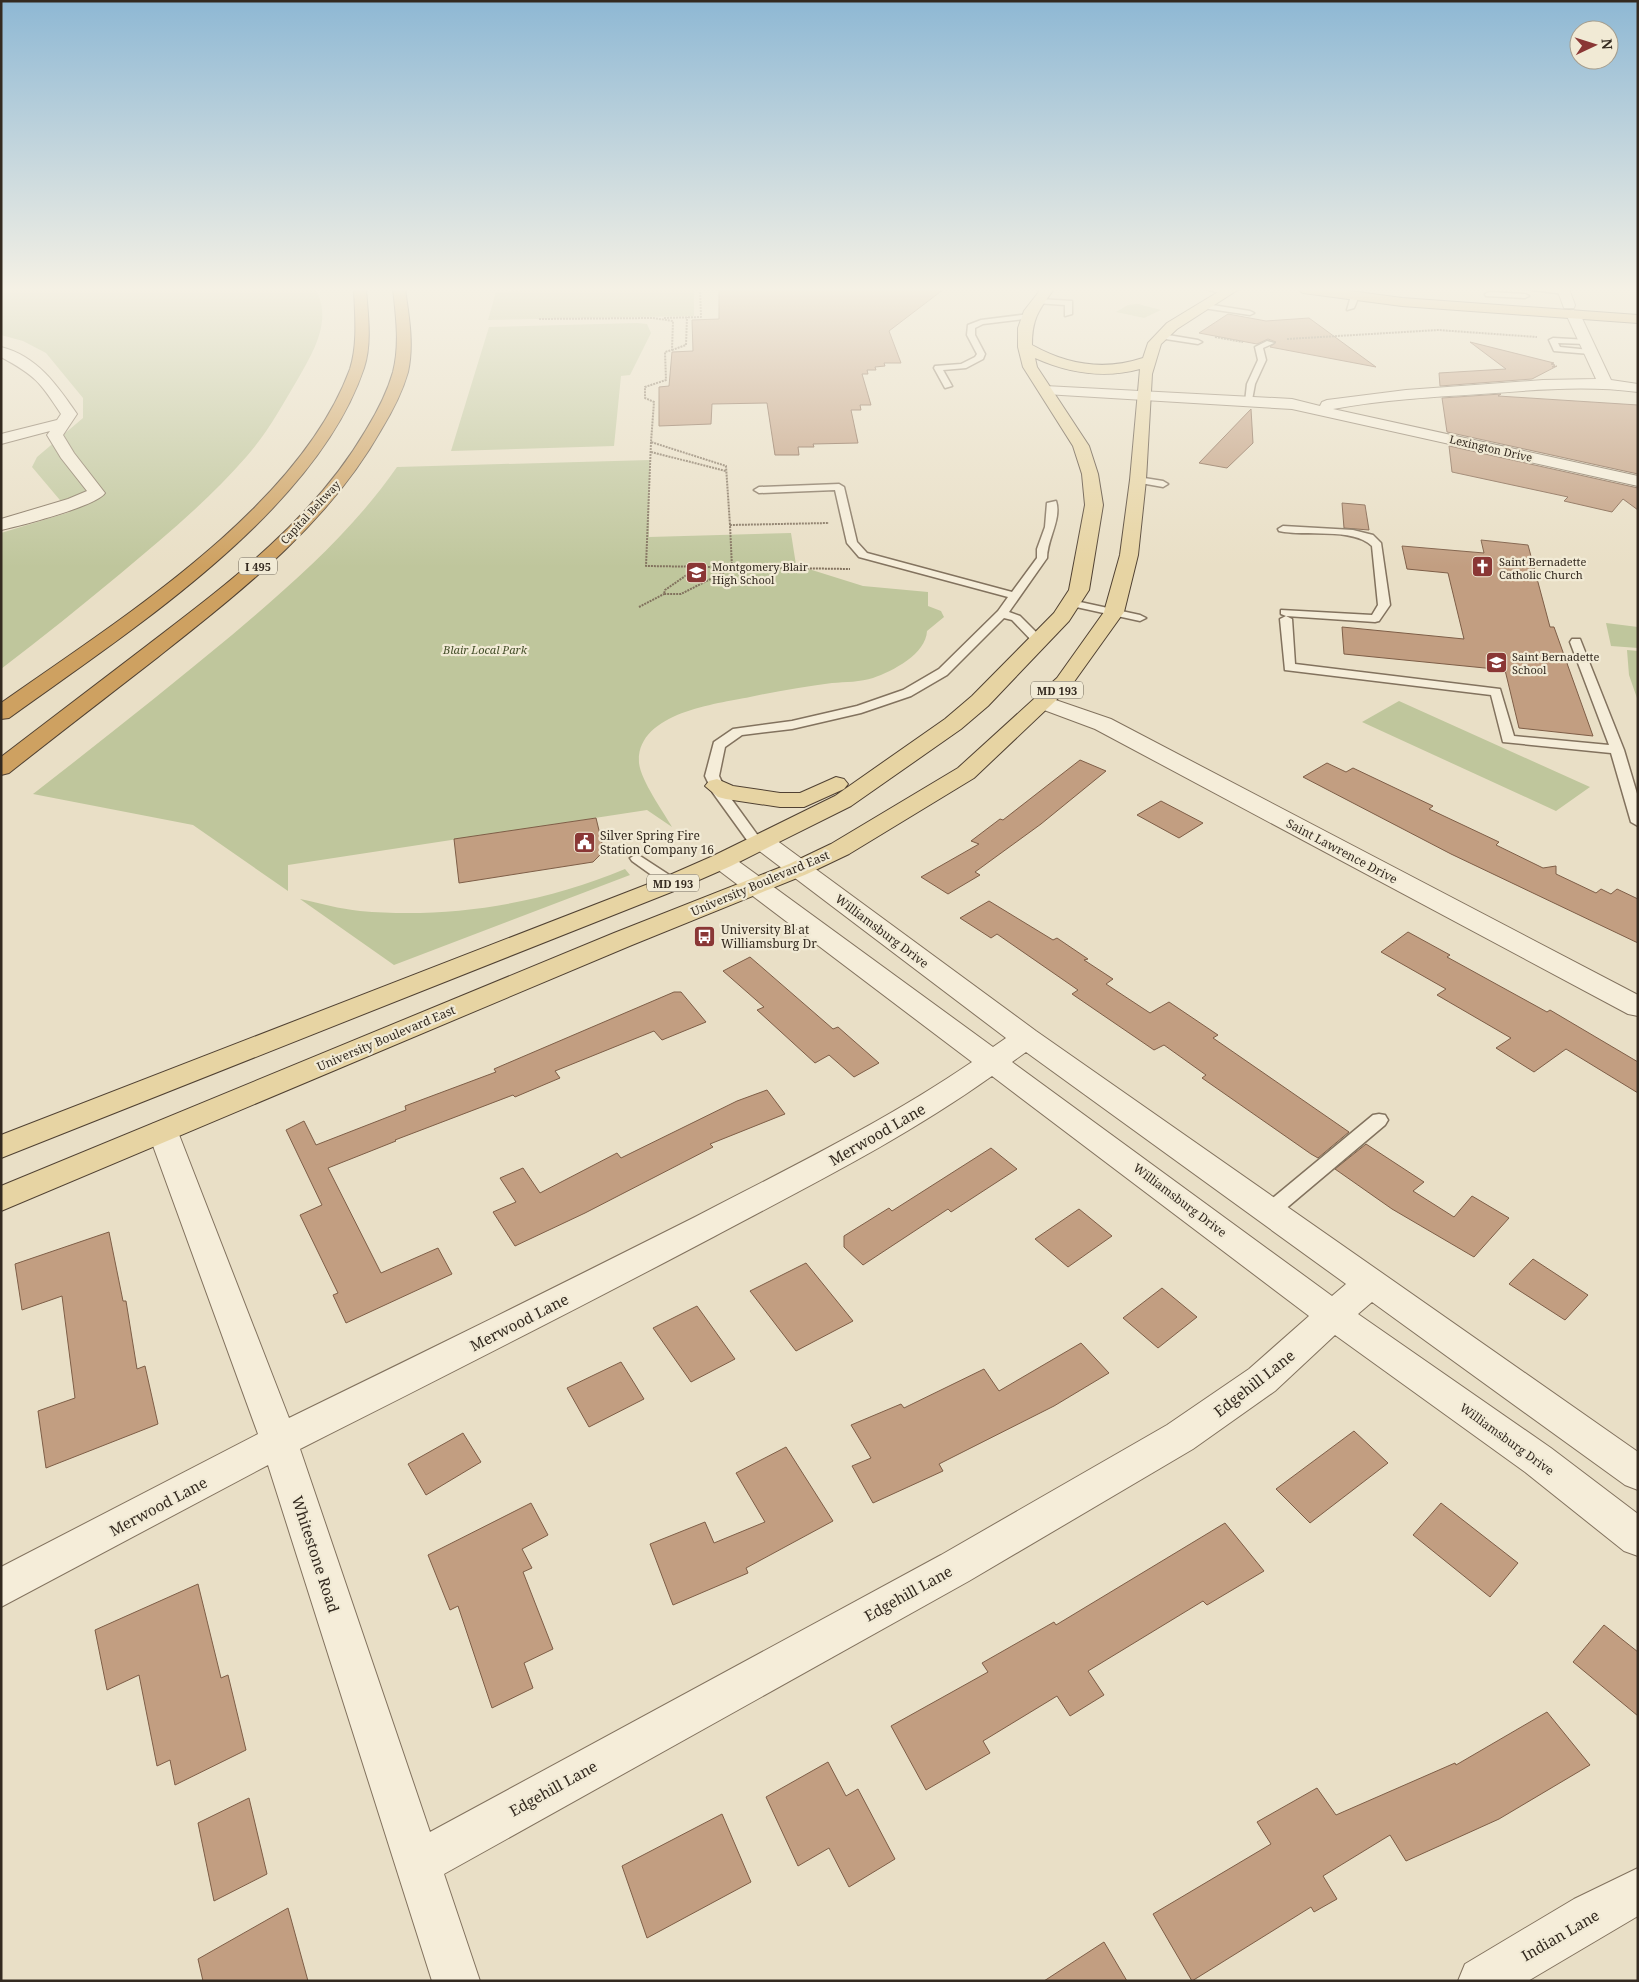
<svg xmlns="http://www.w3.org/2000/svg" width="1639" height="1982" font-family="'Noto Serif',serif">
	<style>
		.green { fill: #bfc69c }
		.building { fill: #c29e81; stroke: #7e5e47 }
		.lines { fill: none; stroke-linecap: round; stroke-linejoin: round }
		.service-casing { stroke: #82725e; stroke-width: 3 }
		.minor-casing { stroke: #82725e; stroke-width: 2 }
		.primary-casing { stroke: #504132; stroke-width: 2 }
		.trunk-casing { stroke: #504132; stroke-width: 2 }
		.motorway-casing { stroke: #504132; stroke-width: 2 }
		.path { stroke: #82725e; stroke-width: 2; stroke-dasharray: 2 1; stroke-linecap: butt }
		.service { fill: #f5edd9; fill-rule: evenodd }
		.minor { fill: #f5edd9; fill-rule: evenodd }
		.primary { fill: #e7d4a3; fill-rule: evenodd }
		.trunk { fill: #daba82; fill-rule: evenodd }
		.motorway { fill: #cea161; fill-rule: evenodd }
		.labels { text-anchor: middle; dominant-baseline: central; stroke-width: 4.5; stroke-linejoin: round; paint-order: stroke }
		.far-street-label { font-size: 11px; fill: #342a20; stroke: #f1ead5 }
		.far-poi-label { font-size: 11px; fill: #342a20; stroke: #f1ead5; text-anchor: start }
		.shield { fill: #f1ead5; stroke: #6d6456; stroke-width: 1 }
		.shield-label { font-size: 11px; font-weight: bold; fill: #342a20 }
		.far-park-label { font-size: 11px; font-style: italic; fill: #444e29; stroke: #f1ead5 }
		.poi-label { font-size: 12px; fill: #342a20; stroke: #f1ead5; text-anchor: start }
		.street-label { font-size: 12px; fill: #342a20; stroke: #f1ead5 }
		.near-street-label { font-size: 15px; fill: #342a20; stroke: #f1ead5 }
	</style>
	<rect width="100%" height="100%" fill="#e9dfc6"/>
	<!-- green -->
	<path class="green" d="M1 289H315C333 318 314 351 299 377 283 404 268 432 247 456 209 500 164 537 120 574 81 606 42 638 1 669V533L70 512 32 467 37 457 83 418V398L46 353 23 341 1 335Z
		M522 289H694V316L488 320 496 292 521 291Z
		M1138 304 1161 310 1144 318 1116 312 1128 305Z
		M637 323 647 324 651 333 630 375 621 376 614 446 451 451 489 327Z
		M650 460 649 537 791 533 796 565 863 586 928 592V606L941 611 944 617 927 631C926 654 893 671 873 678 861 682 845 682 832 683 804 687 777 691 750 697 715 704 636 713 639 763 641 781 663 811 672 827L647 810 288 865V891L193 825 33 794C100 742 167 689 232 635 292 584 352 532 397 467Z
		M1606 623 1638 627V648L1611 646Z
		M1627 650 1638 651V701L1629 675Z
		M1399 701 1590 787 1556 811 1362 722Z
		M625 869 630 875 394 965 300 899C319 903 340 909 360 911 450 919 541 904 625 869Z"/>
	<!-- building -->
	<path class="building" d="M719 289H944L889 331 901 363H884L885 366 875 367 876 370H867L868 374H862L871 405H860L861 410H851L858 443 813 444 814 447H798L799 455H775L767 403 712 404 711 424 659 426V387L669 386 672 352 693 351 692 320 719 319Z
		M1228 314 1266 321 1309 318 1376 367 1270 347 1276 342 1268 339 1257 344 1199 333Z
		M1470 342 1554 363 1551 364 1555 365 1552 367 1557 366 1532 379 1440 386 1439 373 1506 369Z
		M1501 394 1498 396 1638 405V474L1447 432 1442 398Z
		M1251 409 1253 443 1227 468 1199 463Z
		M1449 446 1638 488V510L1623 499 1612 512 1564 501 1568 497 1452 472Z
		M1342 503 1365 505 1369 530 1344 528Z
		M1481 540 1528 545 1550 627H1554L1593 736 1519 728 1505 670 1344 654 1342 627 1464 639 1448 573 1407 569 1402 546 1484 553Z
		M1080 760 1106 771 1041 824 975 872 980 875 948 894 921 877 979 844 971 841 1000 819 1003 820Z
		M1327 763 1346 772 1353 768 1433 806 1429 809 1499 842 1496 845 1543 868 1556 866V874L1596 893 1601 889 1611 894 1617 889 1638 899V943L1451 854 1303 777Z
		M1161 801 1203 823 1179 838 1137 815Z
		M596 818 604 851 600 852 601 854 593 862 459 883 454 839Z
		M989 901 1053 940 1057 938 1088 959 1084 960 1113 979 1106 984 1150 1013 1169 1002 1218 1035 1213 1038 1349 1132 1318 1158 1311 1154 1202 1078 1206 1075 1164 1045 1154 1050 1072 994 1078 990 997 934 991 938 960 918Z
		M1408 932 1450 955 1447 957 1547 1012 1550 1010 1638 1062V1093L1566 1049 1534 1072 1496 1048 1511 1038 1437 995 1446 989 1381 952Z
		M750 957 833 1029 838 1027 879 1063 854 1077 829 1055 815 1063 757 1010 764 1007 723 971Z
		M674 992H681L706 1022 662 1040 654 1031 555 1071 560 1078 515 1097 513 1095 395 1140 396 1141 328 1168 381 1273 438 1248 452 1274 346 1323 333 1295 338 1293 300 1215 322 1205 286 1130 304 1121 316 1145 406 1110 405 1106 496 1072 494 1069Z
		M767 1090 785 1114 710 1144 713 1147 585 1213 515 1246 493 1212 516 1202 500 1178 523 1168 540 1193 617 1153 621 1158 737 1101Z
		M1366 1144 1424 1182 1413 1191 1454 1217 1472 1196 1509 1218 1474 1257 1392 1209 1335 1169Z
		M991 1148 1017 1169 951 1212 948 1209 863 1265 844 1247V1236L889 1208 892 1211Z
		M1079 1209 1112 1236 1068 1267 1035 1239Z
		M109 1232 123 1301H126L137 1369 145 1366 158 1424 46 1468 38 1411 75 1398 62 1296 22 1310 15 1264Z
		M1533 1259 1588 1295 1565 1320 1509 1284Z
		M806 1263 853 1321 796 1351 750 1291Z
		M1162 1288 1197 1317 1158 1348 1123 1318Z
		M697 1306 735 1359 691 1382 653 1328Z
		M1081 1343 1109 1373 1054 1406 939 1464 943 1471 873 1503 852 1466 871 1458 851 1425 901 1404 904 1408 984 1369 999 1391Z
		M621 1362 644 1399 589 1427 567 1388Z
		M1354 1431 1388 1463 1310 1523 1276 1489Z
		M463 1433 481 1462 426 1495 408 1464Z
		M786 1447 833 1521 746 1568 748 1573 673 1605 650 1544 705 1522 714 1543 765 1522 736 1473Z
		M531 1503 548 1535 522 1549 532 1568 523 1572 553 1649 524 1663 533 1688 492 1708 458 1606 450 1610 428 1555Z
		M1441 1503 1518 1563 1490 1597 1413 1535Z
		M1225 1523 1264 1571 1207 1605 1203 1601 1088 1671 1104 1695 1070 1716 1057 1696 983 1741 990 1753 926 1790 891 1726 988 1672 982 1663 1054 1622 1056 1625Z
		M198 1584 221 1678 228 1675 246 1750 175 1785 170 1760 157 1766 139 1675 107 1690 95 1630Z
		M1604 1625 1638 1652V1716L1573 1662Z
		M1547 1712 1590 1765 1499 1819 1406 1861 1390 1835 1323 1876 1337 1899 1314 1912 1311 1907 1192 1981 1153 1914 1271 1844 1257 1822 1317 1788 1336 1815 1455 1763 1456 1765Z
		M828 1762 846 1796 858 1789 895 1859 849 1887 829 1848 798 1866 766 1797Z
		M249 1798 267 1874 214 1901 198 1823Z
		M722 1814 751 1882 647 1938 622 1866Z
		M288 1908 308 1981H203L198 1959Z
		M1104 1942 1127 1981H1044Z"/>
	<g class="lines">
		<defs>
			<path id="service" d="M1206 289H1221L1231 293 1227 295Z
				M1525 289H1559L1568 292 1564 294Z
				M1489 292 1525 294 1529 296 1525 298 1486 296 1485 294Z
				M1355 294 1359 296 1354 308 1347 310 1351 296Z
				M1039 299 1072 301V314L1065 316V305L1036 303 1035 301Z
				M1206 304 1250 311 1254 313 1250 315 1203 308V304Z
				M1029 314 1033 316 1032 318 983 324 975 328V335L985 354 983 359 966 368 943 370 952 386 945 388 934 368 935 366 961 364 975 357 977 354 967 335 968 325 981 320Z
				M1162 334 1198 340 1202 342 1198 344 1159 338 1158 336Z
				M1553 338 1589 340 1590 342 1586 344 1558 343 1560 347 1590 350 1594 352 1590 354 1554 351 1549 340Z
				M1267 341 1274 343 1263 348 1266 360 1255 384 1252 400 1245 402 1247 384 1258 360 1255 347Z
				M1138 477 1163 481 1168 484 1163 487 1135 482V478Z
				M839 484 844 487 857 542 867 553 1012 592 1037 558V549L1045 527 1047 503 1056 501C1062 519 1047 539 1047 558L1009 612 1020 616 1044 640 1042 643H1034L1012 620 1004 618 947 675 911 696 861 713 792 729 742 735 725 747 719 776 727 793 764 844 757 848 752 847 713 793 705 776 714 742 733 729 792 721 857 706 903 690 939 669 998 611 1008 597 859 557 847 543 835 490 759 493 754 490 759 487Z
				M1283 526 1353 530 1373 535 1381 543 1390 605 1379 621 1375 622 1286 616 1292 619 1295 664 1500 689 1514 736 1609 745 1570 642 1572 639H1580L1624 750 1638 797V826L1631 822 1611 753 1503 742 1491 695 1285 670 1280 619 1286 616 1281 614V610L1372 615 1378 605 1372 546C1353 527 1305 537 1279 531L1278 529Z
				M1071 600 1140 615 1146 618 1140 621 1067 605V601Z
				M637 854 677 880 679 883 677 886H667L632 861 630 858Z
				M1379 1114 1385 1115 1388 1120 1385 1125 1277 1216 1270 1218 1263 1216 1260 1211 1263 1206 1373 1115Z"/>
			<path id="minor" d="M1557 289H1569L1575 305 1574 308H1564Z
				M1573 310 1580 314 1611 380 1638 384V392C1585 385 1534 390 1481 394 1432 397 1382 400 1333 409L1638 476V486L1292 409 1045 394 1038 390 1045 386 1292 399 1320 406 1322 402 1327 400 1406 390 1543 380 1596 379 1566 314Z
				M1 347C37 356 57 385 77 414L63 435 74 453 105 493C97 506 20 526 1 530V519L68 499 87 491 61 458 47 435 50 431 1 444V434L57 420 61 414C40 382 36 376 1 357Z
				M1044 696 1111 719 1638 995V1016L1628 1014 1095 729 1036 707 1033 702 1036 697Z
				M763 835 772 837 1036 1031 1638 1452V1490L1625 1485 1372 1302 1358 1314 1551 1448 1638 1514V1556L1624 1551 1525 1472 1335 1335 1275 1391 1193 1449 969 1581 444 1874 480 1981H432L268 1465 1 1607V1567L258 1434 148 1132 152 1124 163 1121 174 1124 178 1132 289 1418C425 1352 560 1285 695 1217 789 1168 884 1122 972 1062L713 866 710 861 713 856 722 854 731 856 993 1047 1006 1038 754 847 751 842 754 837ZM1026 1052 1346 1284 1332 1296 1012 1062ZM992 1076 1309 1316 1249 1369 1167 1425 941 1555 430 1832 300 1449C439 1379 577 1309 715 1236 809 1186 905 1138 992 1076Z
				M1638 1868V1916L1528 1981H1458L1465 1964 1574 1899Z"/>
			<path id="primary" d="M1041 289H1054C1039 310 1032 318 1032 345 1068 365 1104 371 1143 358L1148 343 1167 323 1223 289H1239L1177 329 1161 344 1152 374 1146 480 1138 555 1124 612 1071 686 974 778 849 854 807 874 632 945 1 1211V1186L614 933 789 864 831 844 958 768 1057 678 1104 612 1120 555 1130 480 1140 369C1103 379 1069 373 1035 358L1037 367 1089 446 1098 474 1103 505 1089 590 1069 621 988 706 961 729 851 806 731 866 674 891 1 1158V1135L656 881 713 856 835 796 945 719 972 696 1054 613 1069 590 1085 505 1082 474 1073 446 1023 367 1018 347V328L1024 311Z
				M836 777 844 779 848 784 844 789 804 807H780L726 799 718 797 705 786 709 781 717 779 733 786 780 793H800Z"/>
			<path id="trunk" d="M1297 289H1335L1402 298 1638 315V323L1402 306 1303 293Z"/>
			<path id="motorway" d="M354 289H366C368 315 372 344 364 368 316 512 128 632 9 718L1 719V703C119 620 299 508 350 369 358 344 355 315 354 289Z
				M393 289H405C409 316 414 345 408 372 402 393 392 412 381 430 328 524 241 591 158 657 108 696 58 734 9 773L1 775V757C50 719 100 682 149 644 229 583 314 519 366 430 377 412 387 393 393 372 400 345 396 316 393 289Z"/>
		</defs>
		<!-- service casing -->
		<use href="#service" class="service-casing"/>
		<!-- minor casing -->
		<use href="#minor" class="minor-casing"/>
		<!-- primary casing -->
		<use href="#primary" class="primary-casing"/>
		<!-- trunk casing -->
		<use href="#trunk" class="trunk-casing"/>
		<!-- motorway casing -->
		<use href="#motorway" class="motorway-casing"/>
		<!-- path -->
		<path class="path" d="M664 318 701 317 700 289
			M539 319 653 318 673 321 672 350 665 352 666 380 645 387V398L654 402 651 442 726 466 730 525
			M1215 337 1243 342
			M1287 339 1438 330 1537 337
			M672 350 686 345 687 317
			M651 442 646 566 850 569
			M651 452 726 471
			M690 566 691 572 665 590 664 594H681L732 568 730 525 829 523
			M639 607 664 594"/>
		<!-- service -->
		<use href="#service" class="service"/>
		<!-- minor -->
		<use href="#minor" class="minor"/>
		<!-- primary -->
		<use href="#primary" class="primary"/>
		<!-- trunk -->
		<use href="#trunk" class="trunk"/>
		<!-- motorway -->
		<use href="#motorway" class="motorway"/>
	</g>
	<!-- sky -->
	<linearGradient id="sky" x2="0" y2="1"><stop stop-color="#8eb8d4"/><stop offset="0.51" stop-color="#f5f1e5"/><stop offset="1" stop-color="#f5f1e5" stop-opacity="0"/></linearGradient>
	<rect width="1639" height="567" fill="url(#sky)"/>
	<!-- icons -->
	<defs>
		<symbol id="church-square" viewBox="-11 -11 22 22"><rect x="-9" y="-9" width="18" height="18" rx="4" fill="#8a3735" stroke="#f1ead5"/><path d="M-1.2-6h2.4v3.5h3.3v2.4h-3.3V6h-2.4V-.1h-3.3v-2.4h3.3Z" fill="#fff"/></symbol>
		<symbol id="school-square" viewBox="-11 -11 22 22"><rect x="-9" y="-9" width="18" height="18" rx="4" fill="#8a3735" stroke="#f1ead5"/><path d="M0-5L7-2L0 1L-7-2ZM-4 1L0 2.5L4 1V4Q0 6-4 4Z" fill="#fff"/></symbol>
		<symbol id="civic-square" viewBox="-11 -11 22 22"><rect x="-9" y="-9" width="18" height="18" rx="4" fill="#8a3735" stroke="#f1ead5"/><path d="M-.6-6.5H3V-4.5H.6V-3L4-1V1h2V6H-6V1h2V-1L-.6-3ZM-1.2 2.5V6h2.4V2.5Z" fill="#fff"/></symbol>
		<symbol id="bus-square" viewBox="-11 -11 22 22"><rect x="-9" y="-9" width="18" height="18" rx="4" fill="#8a3735" stroke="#f1ead5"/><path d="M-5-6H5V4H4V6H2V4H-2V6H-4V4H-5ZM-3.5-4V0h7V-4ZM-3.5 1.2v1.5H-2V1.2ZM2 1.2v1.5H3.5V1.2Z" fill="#fff"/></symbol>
	</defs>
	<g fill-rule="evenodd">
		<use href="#church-square" x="1470" y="554" width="25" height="25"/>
		<use href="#school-square" x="684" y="560" width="25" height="25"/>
		<use href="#school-square" x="1484" y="650" width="25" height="25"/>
		<use href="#civic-square" x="572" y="830" width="25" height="25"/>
		<use href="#bus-square" x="692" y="924" width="25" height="25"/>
	</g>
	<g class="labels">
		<!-- far-street labels -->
		<g class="far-street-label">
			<text transform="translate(1491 448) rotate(13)">Lexington Drive</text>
			<text transform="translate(310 512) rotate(-47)">Capital Beltway</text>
		</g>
		<!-- far-poi labels -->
		<g class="far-poi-label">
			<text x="1499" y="561">Saint Bernadette<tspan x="1499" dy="13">Catholic Church</tspan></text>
			<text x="712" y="566">Montgomery Blair<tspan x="712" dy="13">High School</tspan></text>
			<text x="1512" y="656">Saint Bernadette<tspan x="1512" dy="13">School</tspan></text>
		</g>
		<!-- shield labels -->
		<g class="shield">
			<rect x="239" y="557.5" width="38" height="17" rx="4"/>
			<rect x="1031" y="681.5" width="52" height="17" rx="4"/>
			<rect x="647" y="874.5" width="52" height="17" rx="4"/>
		</g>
		<g class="shield-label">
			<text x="258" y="566">I 495</text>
			<text x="1057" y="690">MD 193</text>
			<text x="673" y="883">MD 193</text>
		</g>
		<!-- far-park labels -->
		<g class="far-park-label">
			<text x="485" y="649">Blair Local Park</text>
		</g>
		<!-- poi labels -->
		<g class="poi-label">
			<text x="600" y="835">Silver Spring Fire<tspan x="600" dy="14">Station Company 16</tspan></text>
			<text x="721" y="929">University Bl at<tspan x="721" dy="14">Williamsburg Dr</tspan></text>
		</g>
		<!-- street labels -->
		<g class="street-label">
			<text transform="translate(1342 851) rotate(28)">Saint Lawrence Drive</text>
			<text transform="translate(760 883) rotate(-23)">University Boulevard East</text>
			<text transform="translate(882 931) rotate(37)">Williamsburg Drive</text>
			<text transform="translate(386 1038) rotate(-23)">University Boulevard East</text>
			<text transform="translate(1180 1200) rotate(37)">Williamsburg Drive</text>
			<text transform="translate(1507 1439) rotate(36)">Williamsburg Drive</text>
		</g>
		<!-- near-street labels -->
		<g class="near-street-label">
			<text transform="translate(877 1134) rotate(-30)">Merwood Lane</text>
			<text transform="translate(519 1322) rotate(-27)">Merwood Lane</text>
			<text transform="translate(1254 1383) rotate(-38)">Edgehill Lane</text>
			<text transform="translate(158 1506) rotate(-28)">Merwood Lane</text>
			<text transform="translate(316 1554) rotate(72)">Whitestone Road</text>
			<text transform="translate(908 1593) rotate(-29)">Edgehill Lane</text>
			<text transform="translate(553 1788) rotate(-29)">Edgehill Lane</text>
			<text transform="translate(1560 1935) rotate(-30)">Indian Lane</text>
		</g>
	</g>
	<!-- border -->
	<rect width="1639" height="1982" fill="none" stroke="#342a20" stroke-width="5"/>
	<!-- north arrow -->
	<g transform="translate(1594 45) rotate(86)"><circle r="24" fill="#f1ead5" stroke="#a59d8d"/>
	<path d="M0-4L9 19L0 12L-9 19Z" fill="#8a3735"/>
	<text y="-8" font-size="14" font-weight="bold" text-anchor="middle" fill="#342a20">N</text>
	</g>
</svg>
